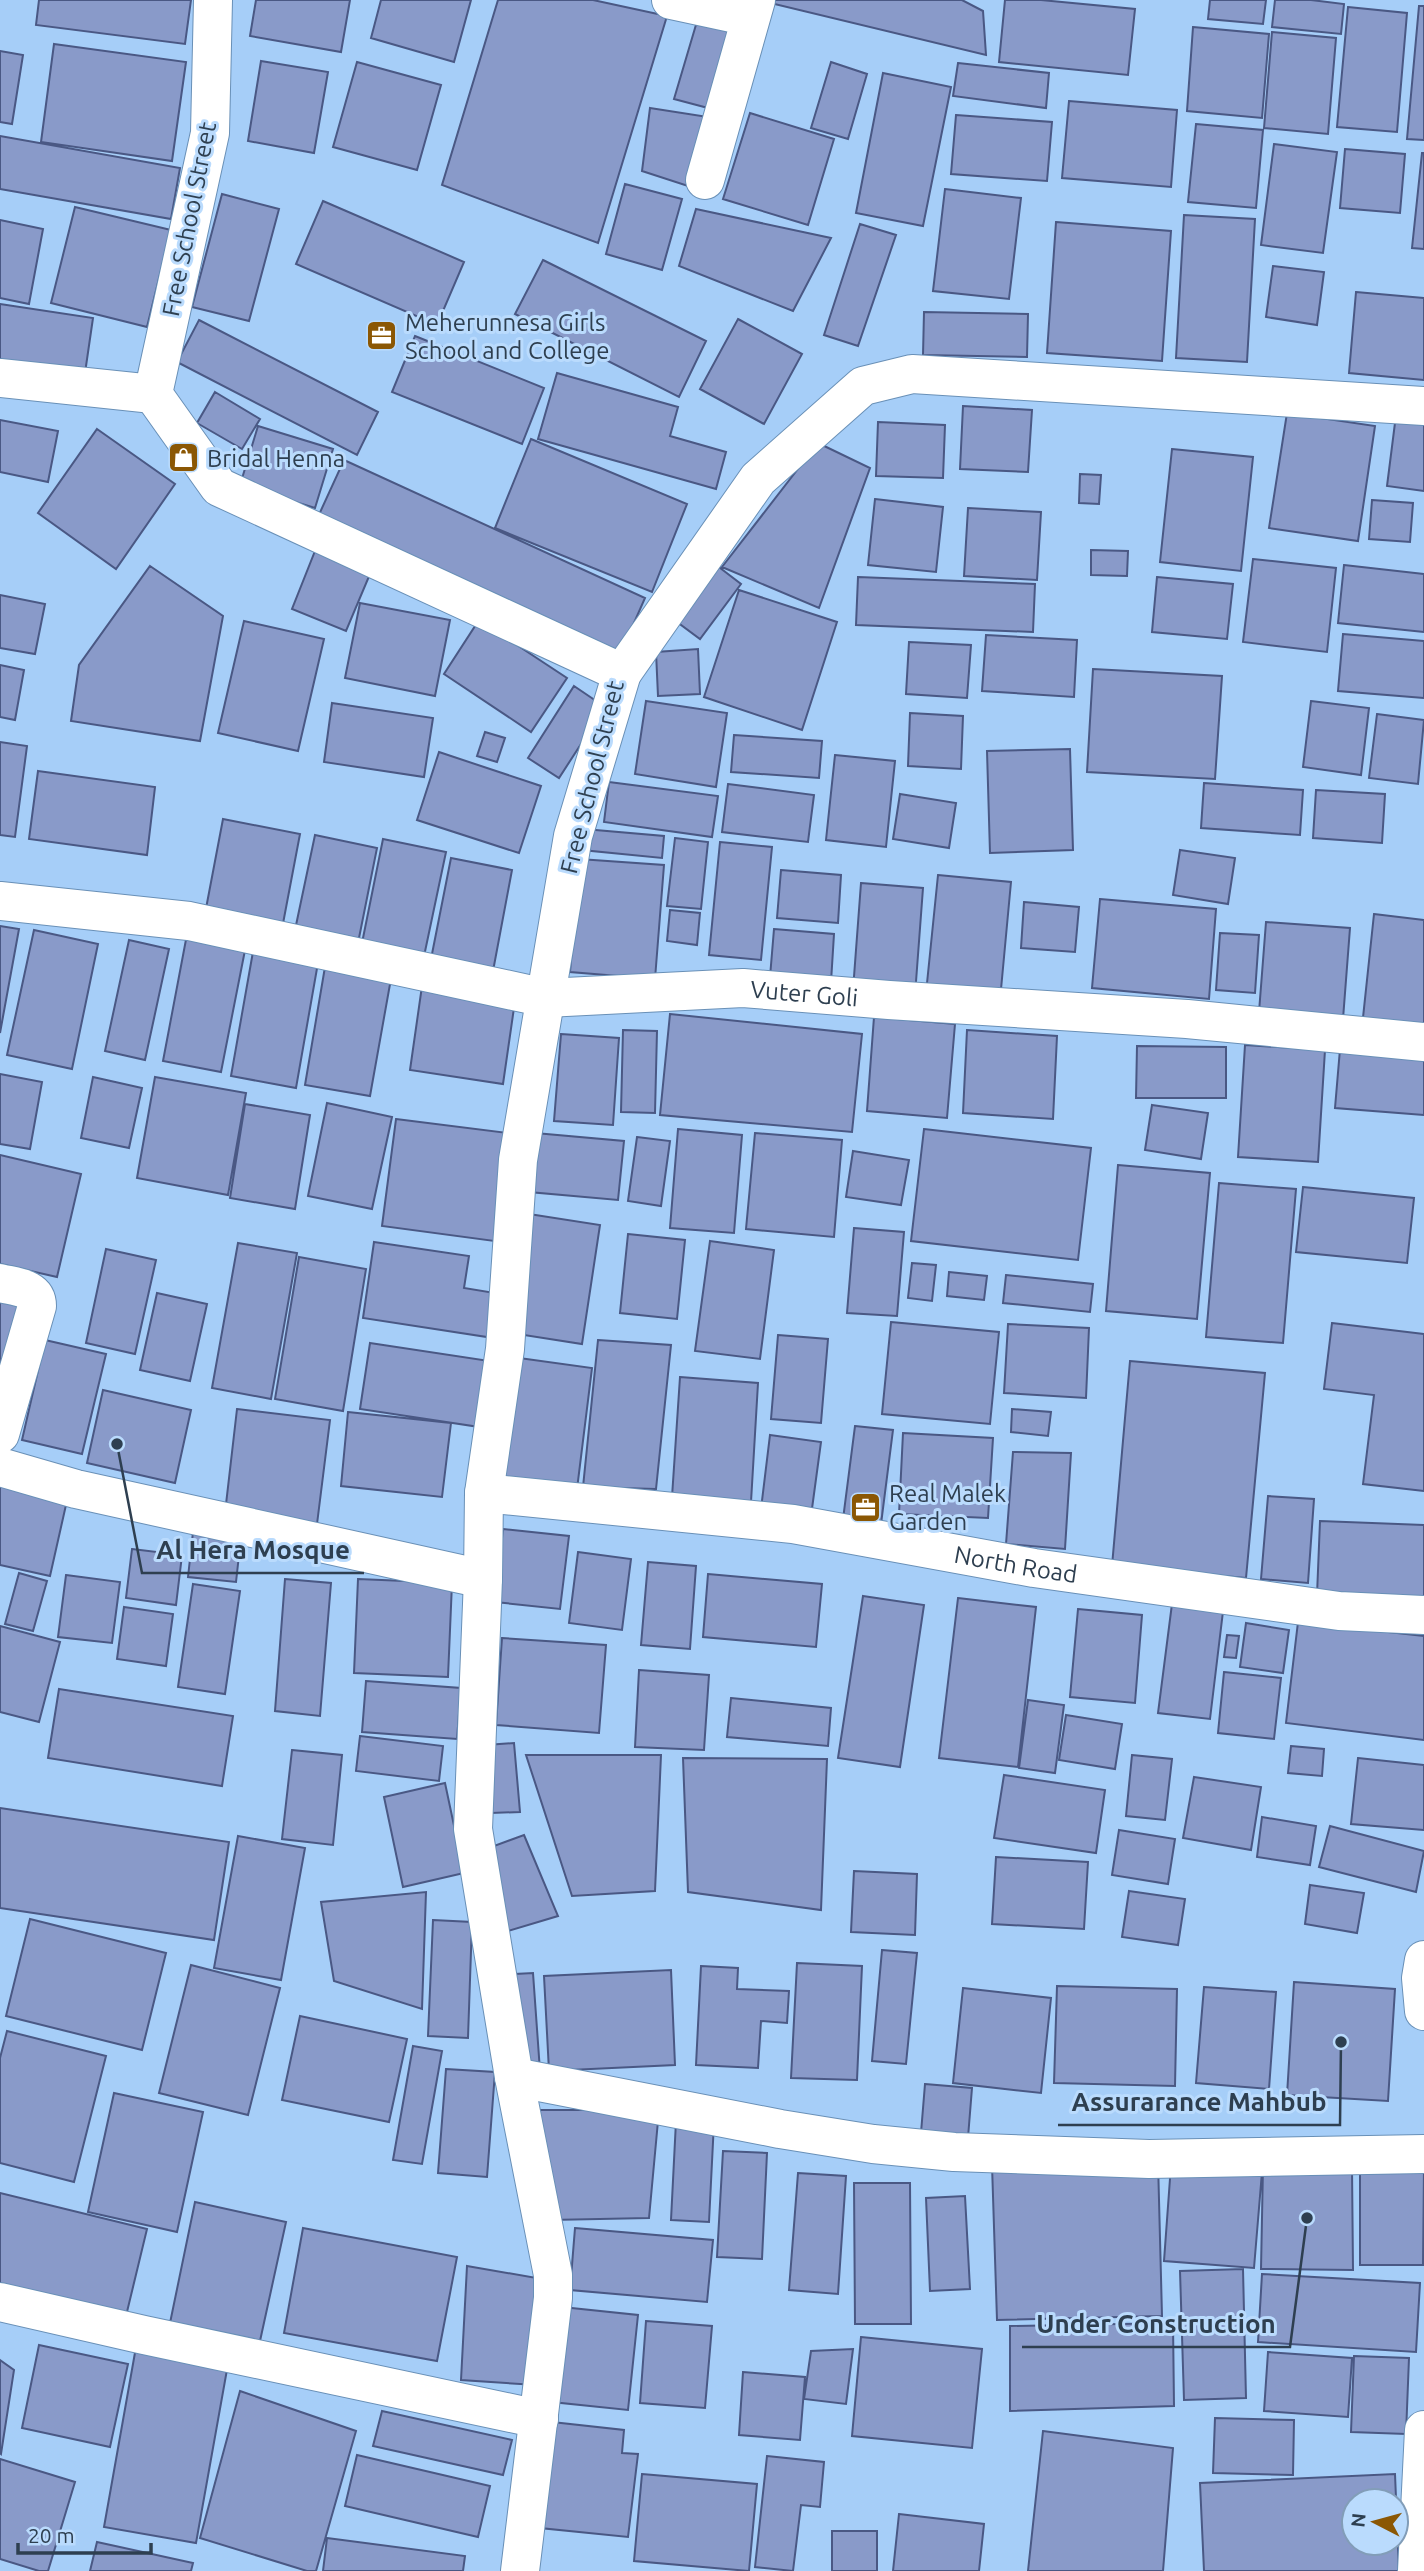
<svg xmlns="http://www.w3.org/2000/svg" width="1424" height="2571" font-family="Ubuntu,sans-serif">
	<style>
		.building { fill: #899ac9; stroke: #4a5884; stroke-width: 2; fill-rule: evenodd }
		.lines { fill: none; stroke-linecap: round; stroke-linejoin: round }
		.minor-casing { stroke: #6990b7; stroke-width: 40 }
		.minor { stroke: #fff; stroke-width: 38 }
		.labels { text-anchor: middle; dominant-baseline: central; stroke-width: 6; stroke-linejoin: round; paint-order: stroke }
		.street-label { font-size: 24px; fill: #2e3f50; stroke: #badbfd }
		.poi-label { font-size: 24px; fill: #2e3f50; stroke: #badbfd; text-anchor: start }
		.leader { fill: none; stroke: #2e3f50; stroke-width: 2.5 }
		.callout-dot { fill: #2e3f50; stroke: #badbfd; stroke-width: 2.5 }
		.callout-label { font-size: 26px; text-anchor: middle; font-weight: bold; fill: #2e3f50; stroke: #badbfd; stroke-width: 6; stroke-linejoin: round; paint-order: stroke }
	</style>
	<rect width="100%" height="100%" fill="#a6cef8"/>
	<!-- building -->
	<path class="building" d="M39 0H191L185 44 36 25Z
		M256 0H350L341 52 250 36Z
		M381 0H471L454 62 371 38Z
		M498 0H593L667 16 598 243 442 185Z
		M758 0H962L983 11 986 55Z
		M1005 0H1041L1135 9 1128 75 999 62Z
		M1210 0H1266L1263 24 1208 19Z
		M1275 0H1311L1344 4 1341 34 1272 27Z
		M1419 6H1424V140L1407 139Z
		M1348 7 1407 13 1397 132 1337 127Z
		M698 18 732 29 708 108 674 99Z
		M1193 27 1269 34 1262 118 1187 111Z
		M1272 32 1336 38 1328 134 1264 128Z
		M54 44 186 62 172 161 41 142Z
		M0 51 23 55 12 124 0 122Z
		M261 61 328 72 314 153 248 141Z
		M357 62 441 85 417 170 333 147Z
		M831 62 867 74 848 139 811 128Z
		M958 63 1049 73 1046 108 953 96Z
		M883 73 951 87 923 226 856 213Z
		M1069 101 1177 110 1171 187 1062 178Z
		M650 108 708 117 688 186 642 171Z
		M750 113 834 139 808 225 723 199Z
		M956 115 1052 122 1047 181 951 174Z
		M1196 124 1263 130 1256 208 1188 202Z
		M0 136 180 168 171 219 0 189Z
		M1274 144 1337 152 1323 253 1261 245Z
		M1345 149 1405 154 1400 213 1340 208Z
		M1422 153H1424V249L1412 248Z
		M625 184 682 199 662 270 606 254Z
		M945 189 1021 198 1009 299 933 291Z
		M222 194 279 209 249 321 192 307Z
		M323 201 464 262 437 325 296 264Z
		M75 207 171 230 147 327 51 303Z
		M696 209 831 238 793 311 679 266Z
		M1184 215 1255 219 1247 362 1176 358Z
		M0 220 43 229 29 304 0 298Z
		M1056 222 1171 231 1162 361 1047 353Z
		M860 224 896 235 858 346 824 335Z
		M543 260 706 341 679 397 515 314Z
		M1273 266 1324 272 1317 325 1266 317Z
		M1356 292 1424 298V380L1349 373Z
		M0 304 93 318 85 373 0 360Z
		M924 312 1028 314 1027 357 923 355Z
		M738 319 802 354 764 424 700 389Z
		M199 320 378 412 357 455 177 362Z
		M415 336 544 388 522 444 392 392Z
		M557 373 678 407 670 436 726 452 716 489 538 439Z
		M215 392 260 419 242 449 197 423Z
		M963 406 1032 410 1028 472 960 469Z
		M1287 413 1375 426 1358 541 1269 528Z
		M1396 415 1424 419V491L1387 486Z
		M0 420 58 431 48 482 0 472Z
		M878 422 945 425 943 478 876 476Z
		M258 426 333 449 315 508 240 485Z
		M97 429 175 484 116 569 38 513Z
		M531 439 687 504 652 592 495 528Z
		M818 443 870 468 819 608 722 567Z
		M1172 449 1253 457 1241 571 1160 562Z
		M344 460 645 598 619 657 317 519Z
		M1080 474 1101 475 1099 504 1079 503Z
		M875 499 943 507 936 572 868 565Z
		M1372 500 1413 503 1410 542 1369 539Z
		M968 508 1041 512 1037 580 964 576Z
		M1091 550 1128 551 1127 576 1091 575Z
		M315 551 370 574 346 631 292 609Z
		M1253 559 1336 568 1327 652 1243 642Z
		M711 561 741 584 700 639 669 616Z
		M1344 565 1424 574V632L1338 623Z
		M150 566 223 616 200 741 71 721 79 665Z
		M858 577 1035 584 1033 632 856 625Z
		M1157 577 1233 584 1227 639 1152 632Z
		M739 590 837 622 802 730 704 697Z
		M0 595 45 604 35 654 0 648Z
		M360 603 450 620 435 696 345 678Z
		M479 620 567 678 531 732 444 674Z
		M244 621 324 639 298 751 218 733Z
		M1343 634 1424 641V698L1338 691Z
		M986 635 1077 640 1074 697 982 691Z
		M909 642 971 645 967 698 906 694Z
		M698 649 700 694 658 696 656 652Z
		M0 665 24 670 15 720 0 717Z
		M1093 669 1222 676 1215 779 1087 772Z
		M574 686 605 707 559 778 528 758Z
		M646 701 727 713 716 787 635 774Z
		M1311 701 1369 708 1361 775 1303 767Z
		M332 703 433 718 424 777 324 762Z
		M910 713 963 716 961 769 908 766Z
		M1377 714 1424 720 1418 784 1369 778Z
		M485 732 505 738 497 762 477 756Z
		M734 735 822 741 819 778 731 772Z
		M0 742 27 746 15 837 0 835Z
		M1070 749 1073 850 990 853 987 751Z
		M439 752 541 786 519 853 417 820Z
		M835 755 895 761 886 847 826 840Z
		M38 771 155 787 147 855 29 839Z
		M609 782 718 796 712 837 604 822Z
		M1204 783 1303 790 1300 835 1201 828Z
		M728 784 814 795 808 842 722 832Z
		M1316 790 1385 794 1382 843 1313 838Z
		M900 794 956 803 949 848 893 839Z
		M223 819 300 834 281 934 204 919Z
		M584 829 664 836 662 858 582 850Z
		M315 835 377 848 358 943 295 930Z
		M675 838 708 842 701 909 667 906Z
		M383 839 446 852 423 961 361 948Z
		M720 842 772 847 761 960 709 955Z
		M1180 850 1235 858 1228 904 1173 895Z
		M451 858 512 870 493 971 431 959Z
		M579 859 664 865 655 979 570 972Z
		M781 870 841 875 838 923 777 918Z
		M938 875 1011 882 1000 1000 926 993Z
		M861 883 923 888 915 995 853 990Z
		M1100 899 1216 909 1209 999 1092 988Z
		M1024 902 1079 907 1075 952 1021 948Z
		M670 910 700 913 697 945 667 941Z
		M1374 914 1424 920V1033L1362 1027Z
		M1266 922 1350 928 1343 1019 1259 1012Z
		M0 926 19 929 0 1033Z
		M188 929 247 940 221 1072 163 1061Z
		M774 929 834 934 831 982 770 977Z
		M34 930 98 944 72 1069 7 1055Z
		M1220 933 1259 935 1255 993 1216 990Z
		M129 940 169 949 145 1060 105 1051Z
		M254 946 319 957 296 1088 231 1076Z
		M326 961 392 973 370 1096 305 1085Z
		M423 979 516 994 503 1084 410 1070Z
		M670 1014 862 1034 852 1132 660 1115Z
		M874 1017 955 1024 947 1118 867 1111Z
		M623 1030 657 1031 655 1113 621 1112Z
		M967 1030 1057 1036 1053 1119 963 1113Z
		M561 1034 619 1038 613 1125 554 1121Z
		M1245 1045 1325 1050 1318 1162 1238 1157Z
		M1137 1046 1226 1047V1098H1136Z
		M1340 1049 1424 1056V1115L1335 1108Z
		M0 1074 42 1082 30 1149 0 1144Z
		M93 1077 142 1088 129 1148 81 1138Z
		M155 1077 246 1093 228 1195 137 1178Z
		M327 1103 392 1117 372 1209 308 1196Z
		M245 1104 310 1115 295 1209 230 1198Z
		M1152 1105 1208 1113 1201 1159 1145 1150Z
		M396 1119 508 1133 494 1241 382 1226Z
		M678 1129 742 1135 734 1233 670 1228Z
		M924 1129 1091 1148 1078 1260 911 1241Z
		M535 1133 624 1141 618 1200 529 1192Z
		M755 1133 842 1140 834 1237 746 1229Z
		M637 1137 670 1141 661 1206 628 1201Z
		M853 1151 909 1160 901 1205 846 1197Z
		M0 1155 81 1174 57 1277 0 1264Z
		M1118 1165 1210 1173 1197 1319 1106 1311Z
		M1219 1183 1296 1189 1283 1343 1206 1337Z
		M1303 1187 1414 1198 1407 1263 1296 1252Z
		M529 1214 600 1225 582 1344 511 1333Z
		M854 1228 904 1232 897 1316 847 1313Z
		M628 1234 685 1240 677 1319 620 1313Z
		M710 1241 774 1250 760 1359 695 1351Z
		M374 1242 469 1256 464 1288 507 1295 500 1339 363 1318Z
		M238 1243 297 1253 271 1399 212 1388Z
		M106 1249 156 1260 135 1354 86 1343Z
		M299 1257 366 1269 343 1411 275 1399Z
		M912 1263 936 1265 932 1301 908 1298Z
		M949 1272 987 1276 984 1300 947 1296Z
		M1006 1275 1093 1284 1090 1312 1003 1303Z
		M157 1293 207 1304 190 1381 140 1370Z
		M0 1294 29 1301 0 1412Z
		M891 1322 999 1332 990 1424 882 1414Z
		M1332 1323 1424 1334V1491L1363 1484 1374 1395 1324 1389Z
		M1008 1324 1089 1328 1086 1398 1004 1393Z
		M778 1335 828 1339 821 1423 771 1419Z
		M45 1340 106 1354 82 1454 22 1440Z
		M598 1340 671 1345 656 1489 583 1487Z
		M370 1343 496 1362 486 1428 360 1409Z
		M512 1357 592 1368 577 1489 497 1478Z
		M1130 1361 1265 1373 1246 1578 1112 1566Z
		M680 1377 758 1383 751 1502 672 1497Z
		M103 1390 191 1410 175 1483 87 1463Z
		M237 1409 330 1420 317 1524 225 1513Z
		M1012 1409 1051 1412 1048 1436 1011 1432Z
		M348 1412 451 1423 442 1497 341 1486Z
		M855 1426 893 1430 880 1532 842 1527Z
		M903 1433 993 1438 988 1518 899 1514Z
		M770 1435 821 1442 811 1516 761 1509Z
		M1013 1452 1071 1453 1065 1549 1006 1544Z
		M0 1481 68 1496 50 1576 0 1565Z
		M1268 1496 1314 1499 1308 1583 1261 1579Z
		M1320 1521 1424 1525V1599L1317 1595Z
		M194 1523 242 1528 236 1582 188 1577Z
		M503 1529 569 1536 560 1609 495 1602Z
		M132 1549 182 1555 176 1605 126 1598Z
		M578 1552 631 1559 622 1630 569 1623Z
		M648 1562 696 1566 690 1649 641 1645Z
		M19 1573 47 1581 33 1631 5 1624Z
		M708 1574 822 1584 816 1647 703 1637Z
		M66 1575 120 1582 112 1643 58 1637Z
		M285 1579 331 1583 320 1716 275 1711Z
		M358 1579 452 1583 448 1677 354 1673Z
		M193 1584 240 1591 225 1694 178 1687Z
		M863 1596 924 1605 900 1767 838 1758Z
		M1173 1596 1224 1603 1210 1719 1158 1713Z
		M958 1598 1036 1607 1018 1767 939 1758Z
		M124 1607 173 1614 166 1666 117 1659Z
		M1078 1609 1142 1615 1135 1703 1070 1697Z
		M1298 1622 1424 1636V1740L1286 1723Z
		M1246 1623 1289 1630 1283 1673 1240 1667Z
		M0 1626 60 1642 39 1722 0 1712Z
		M1227 1635 1239 1636 1236 1658 1224 1657Z
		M502 1638 606 1645 599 1733 496 1725Z
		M639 1670 709 1675 704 1750 635 1747Z
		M1224 1672 1281 1678 1274 1739 1218 1733Z
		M366 1681 461 1688 457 1739 362 1732Z
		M59 1689 233 1716 222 1786 48 1758Z
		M731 1698 831 1708 828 1746 727 1737Z
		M1028 1700 1064 1705 1055 1773 1019 1768Z
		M1066 1715 1122 1724 1115 1769 1059 1760Z
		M360 1736 443 1746 439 1781 356 1771Z
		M514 1743 520 1812 491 1813 486 1745Z
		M1291 1746 1324 1749 1322 1776 1288 1773Z
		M292 1750 342 1755 333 1845 282 1839Z
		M526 1755H661L655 1891 572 1896Z
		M1132 1755 1172 1759 1165 1820 1126 1816Z
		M683 1758 827 1759 821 1910 688 1892Z
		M1358 1758 1424 1765V1830L1351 1824Z
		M1004 1775 1105 1790 1096 1853 994 1838Z
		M1194 1777 1261 1787 1251 1850 1183 1838Z
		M445 1783 464 1873 403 1887 384 1797Z
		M0 1808 229 1842 214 1940 0 1908Z
		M1262 1817 1316 1826 1310 1865 1257 1857Z
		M1330 1826 1424 1851 1416 1892 1319 1867Z
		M1119 1830 1175 1839 1168 1884 1112 1875Z
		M524 1835 558 1916 508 1931 483 1850Z
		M238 1836 305 1848 281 1980 214 1968Z
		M996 1857 1088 1862 1084 1929 992 1924Z
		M854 1871 917 1874 915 1935 851 1932Z
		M1310 1885 1364 1893 1357 1933 1305 1924Z
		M1129 1891 1185 1899 1178 1945 1122 1937Z
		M426 1892 422 2009 334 1981 321 1902Z
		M30 1919 166 1953 142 2050 6 2016Z
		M433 1920 472 1922 468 2038 428 2036Z
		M882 1950 917 1953 906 2064 872 2061Z
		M797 1963 862 1966 857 2080 791 2078Z
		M191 1965 280 1988 248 2115 159 2093Z
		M701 1966 738 1968 737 1989 789 1991 787 2023 761 2021 758 2068 696 2065Z
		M671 1970 675 2065 549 2071 544 1976Z
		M533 1973 540 2071 522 2073 515 1974Z
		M1294 1982 1395 1989 1388 2101 1287 2095Z
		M1057 1986 1177 1989 1175 2086 1054 2083Z
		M1204 1987 1276 1992 1269 2089 1196 2083Z
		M963 1988 1051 1998 1041 2093 953 2083Z
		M300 2016 407 2039 389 2122 282 2100Z
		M7 2031 106 2056 74 2182 0 2163V2058Z
		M413 2046 442 2051 422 2164 393 2160Z
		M446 2069 495 2072 487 2177 438 2173Z
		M925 2084 972 2088 967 2150 920 2145Z
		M114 2093 203 2112 177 2232 88 2212Z
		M535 2110H659L649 2218 550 2220Z
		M676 2121 714 2122 709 2222 671 2220Z
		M723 2151 767 2153 762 2259 717 2257Z
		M1158 2161 1162 2316 997 2320 992 2165Z
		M1171 2165 1262 2172 1254 2268 1164 2261Z
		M1263 2166 1352 2168 1353 2270 1261 2269Z
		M1424 2168 1423 2265H1360V2169Z
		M798 2173 846 2176 838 2294 789 2290Z
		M854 2183H910L911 2324H855Z
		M0 2193 147 2229 126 2316 0 2286Z
		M965 2196 970 2289 930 2291 926 2198Z
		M195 2202 286 2222 260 2341 170 2323Z
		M303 2228 457 2257 437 2361 284 2333Z
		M575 2228 713 2240 707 2302 570 2290Z
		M467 2266 548 2280 536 2385 461 2380Z
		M1243 2269 1246 2398 1184 2400 1180 2271Z
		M1262 2274 1420 2283 1416 2352 1258 2342Z
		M562 2307 638 2315 628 2410 552 2402Z
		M646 2321 712 2326 705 2408 640 2403Z
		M1173 2323 1174 2406 1010 2411V2326Z
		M861 2337 982 2349 972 2448 852 2436Z
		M39 2345 128 2364 110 2447 22 2428Z
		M136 2347 228 2364 196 2543 104 2527Z
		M853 2349 846 2404 804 2399 811 2351Z
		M1268 2352 1352 2358 1348 2417 1264 2411Z
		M1354 2356 1409 2358 1406 2434 1351 2432Z
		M0 2360 14 2370 1 2454 0 2453Z
		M743 2372 805 2377 800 2440 739 2435Z
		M240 2391 356 2431 316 2571H307L200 2538Z
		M382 2411 512 2440 503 2475 373 2446Z
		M1215 2418 1294 2420 1293 2475 1213 2473Z
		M552 2422 624 2430 622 2453 638 2454 628 2537 540 2528Z
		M1043 2431 1173 2448 1163 2571H1028Z
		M357 2455 490 2486 478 2537 345 2506Z
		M767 2456 824 2462 820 2507 801 2505 793 2571 755 2567Z
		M0 2459 75 2482 48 2571H39L0 2559Z
		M642 2474 757 2484 749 2571 634 2561Z
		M1395 2474 1399 2571H1204L1200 2483ZM1354 2501H1396V2543H1354Z
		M899 2514 984 2524 979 2571H893Z
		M832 2531H877V2571H832Z
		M327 2538 465 2556 463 2571H323Z
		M97 2542 193 2563 191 2571H90Z"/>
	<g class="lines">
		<defs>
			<g id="minor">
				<path d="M213 0 210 133 153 394 219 487 622 673 573 836 518 1160 505 1349 484 1493 483 1579 473 1829 514 2077 553 2275V2298L520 2571"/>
				<path d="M671 0 750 17"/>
				<path d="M705 180 756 0"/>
				<path d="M0 378 153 394"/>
				<path d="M622 673 758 479 863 386 912 374 1424 406"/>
				<path id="s1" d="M0 901 189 921 546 998 743 988 889 1000 1187 1019 1424 1042"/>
				<path d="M0 1283C15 1287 37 1287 37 1306L0 1434"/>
				<path d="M0 1467 76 1489 483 1579"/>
				<path id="s2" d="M484 1493 793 1524 1034 1568 1339 1611 1424 1615"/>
				<path d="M1424 1960 1421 1978 1424 2011"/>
				<path d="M514 2077 780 2129 873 2144 954 2152 1149 2159 1424 2154"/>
				<path d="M0 2302 144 2335 539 2419"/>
				<path d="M1417 2571 1424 2430"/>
			</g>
		</defs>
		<!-- minor casing -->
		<use href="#minor" class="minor-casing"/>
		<!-- minor -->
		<use href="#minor" class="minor"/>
	</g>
	<!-- icons -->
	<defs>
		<symbol id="office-square" viewBox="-11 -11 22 22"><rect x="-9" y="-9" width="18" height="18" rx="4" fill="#8b5704" stroke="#badbfd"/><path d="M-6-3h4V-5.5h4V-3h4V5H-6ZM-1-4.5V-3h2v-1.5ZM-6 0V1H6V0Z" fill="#fff"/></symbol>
		<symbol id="shop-square" viewBox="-11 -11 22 22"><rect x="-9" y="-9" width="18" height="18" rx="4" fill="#8b5704" stroke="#badbfd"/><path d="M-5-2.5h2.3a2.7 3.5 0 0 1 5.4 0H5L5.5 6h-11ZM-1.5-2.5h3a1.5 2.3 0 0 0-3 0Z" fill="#fff"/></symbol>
	</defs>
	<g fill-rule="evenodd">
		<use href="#office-square" x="364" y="318" width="35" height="35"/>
		<use href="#shop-square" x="166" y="440" width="35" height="35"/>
		<use href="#office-square" x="848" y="1490" width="35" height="35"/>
	</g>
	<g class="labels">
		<!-- street labels -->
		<g class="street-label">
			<text transform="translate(189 219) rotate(-79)">Free School Street</text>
			<text transform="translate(592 777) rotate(-76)">Free School Street</text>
			<text stroke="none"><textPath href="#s1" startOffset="814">Vuter Goli</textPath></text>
			<text stroke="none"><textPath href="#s2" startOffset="537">North Road</textPath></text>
		</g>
		<!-- poi labels -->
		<g class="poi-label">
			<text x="405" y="322">Meherunnesa Girls<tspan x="405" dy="28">School and College</tspan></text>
			<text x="207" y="458">Bridal Henna</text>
			<text x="889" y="1493">Real Malek<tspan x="889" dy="28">Garden</tspan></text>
		</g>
	</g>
	<!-- callouts -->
	<path class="leader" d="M117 1444L142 1573H364M1341 2042L1340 2125H1058M1307 2218L1290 2347H1022"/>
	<g class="callout-dot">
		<circle cx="117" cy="1444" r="7"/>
		<circle cx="1341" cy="2042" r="7"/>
		<circle cx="1307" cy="2218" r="7"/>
	</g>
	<g class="callout-label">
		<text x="253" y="1559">Al Hera Mosque</text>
		<text x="1199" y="2111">Assurarance Mahbub</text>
		<text x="1156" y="2333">Under Construction</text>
	</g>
	<!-- north arrow -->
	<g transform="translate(1375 2522) rotate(276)"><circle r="33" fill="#badbfd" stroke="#829db8" stroke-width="2"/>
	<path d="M0-5L12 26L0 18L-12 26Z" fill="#8b5704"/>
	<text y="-10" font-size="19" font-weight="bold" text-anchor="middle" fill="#2e3f50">N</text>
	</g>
	<!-- scale -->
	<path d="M18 2543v10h133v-10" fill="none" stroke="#2e3f50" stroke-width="3.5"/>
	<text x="28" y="2543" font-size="21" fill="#2e3f50" stroke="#badbfd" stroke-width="5" paint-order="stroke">20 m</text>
</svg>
